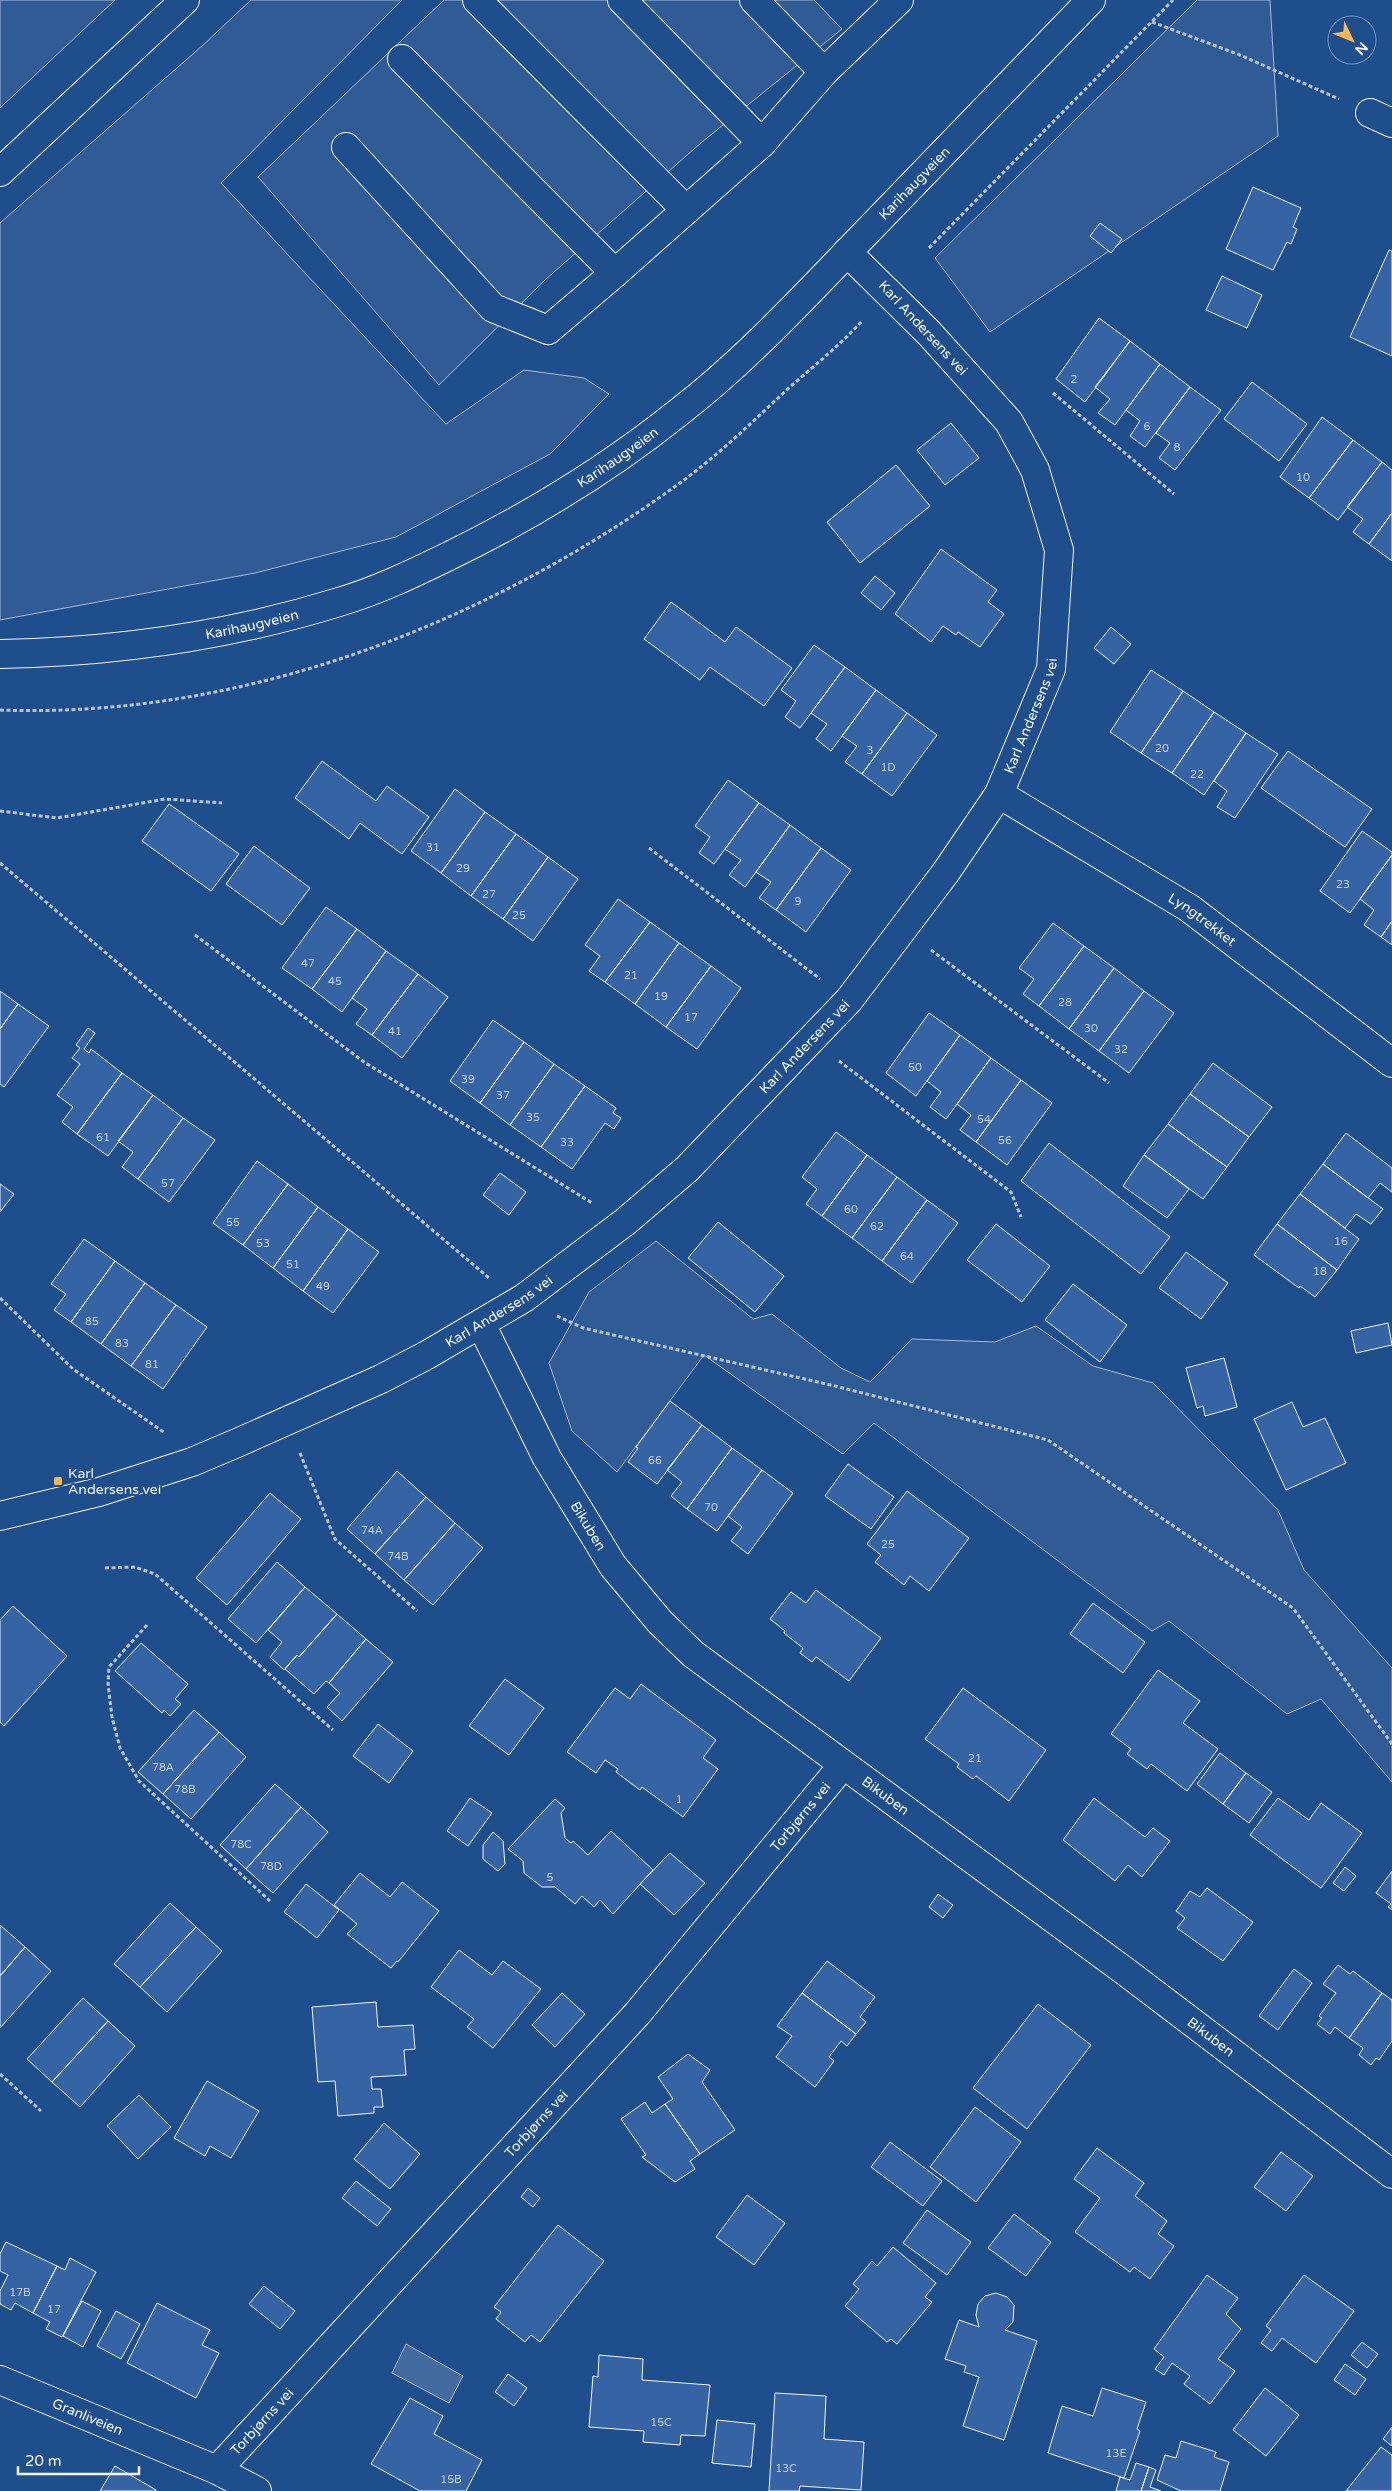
<svg xmlns="http://www.w3.org/2000/svg" width="1392" height="2491" font-family="'Varela Round',sans-serif">
	<style>
		.built { fill: #305b95; stroke: #a8bbd7 }
		.water { fill: #446ba0; stroke: #a8bbd7 }
		.building { fill: #3563a3; stroke: #f2f6ff }
		.lines { fill: none; stroke-linecap: round; stroke-linejoin: round }
		.minor-casing { stroke: #f2f6ff; stroke-width: 30 }
		.major-casing { stroke: #f2f6ff; stroke-width: 30 }
		.highway-casing { stroke: #f2f6ff; stroke-width: 30 }
		.path { stroke: #b3c4dc; stroke-width: 3; stroke-dasharray: 4 2.5; stroke-linecap: butt }
		.minor { stroke: #1f4e8c; stroke-width: 28 }
		.major { stroke: #1f4e8c; stroke-width: 28 }
		.highway { stroke: #1f4e8c; stroke-width: 28 }
		.poi-dot { fill: #ffb74d; stroke: #1f4e8c; stroke-width: 2 }
		.labels { text-anchor: middle; dominant-baseline: central; stroke-width: 4; stroke-linejoin: round; paint-order: stroke }
		.number-label { font-size: 11px; fill: #c3d1e8 }
		.street-label { font-size: 14px; fill: #f2f6ff; stroke: #1f4e8c }
		.poi-label { font-size: 14px; fill: #f2f6ff; stroke: #1f4e8c; text-anchor: start }
	</style>
	<rect width="100%" height="100%" fill="#1f4e8c"/>
	<!-- built -->
	<path class="built" d="M0 0H115L0 108Z
		M251 0H402L221 183 446 424 524 370 584 378 609 394 550 454 396 537 255 573 0 620V223L202 46Z
		M444 0H814L842 29 702 142 545 280 439 385 258 177Z
		M1197 0H1270L1278 136 990 332 935 258Z
		M656 1241 753 1319 772 1314 841 1368 870 1382 912 1339 995 1342 1036 1326 1093 1366 1153 1383 1278 1510 1304 1570 1392 1668V1782L1321 1699 1287 1714 1169 1621 1152 1631 874 1423 843 1454 704 1355 617 1472 572 1431 549 1363 589 1292Z"/>
	<!-- water -->
	<path class="water" d="M406 2344 463 2376 449 2403 392 2373Z"/>
	<!-- building -->
	<path class="building" d="M1253 187 1301 208 1293 227 1297 229 1291 244 1287 242 1273 270 1226 249Z
		M1100 223 1122 239 1111 253 1090 236Z
		M1389 250 1392 251V356L1350 337Z
		M1222 276 1262 295 1247 328 1206 310Z
		M1099 318 1130 341 1085 402 1056 379Z
		M1130 341 1160 364 1115 425 1098 413 1110 399 1095 387Z
		M1160 364 1190 387 1145 447 1130 436 1140 421 1126 410Z
		M1252 382 1307 424 1279 461 1224 419Z
		M1190 387 1221 410 1175 470 1159 458 1170 443 1156 433Z
		M1322 417 1353 440 1309 498 1280 477Z
		M951 423 979 458 945 485 917 450Z
		M1353 440 1382 462 1338 520 1309 498Z
		M1382 462 1392 470V513L1369 544 1353 532 1363 519 1347 507Z
		M896 465 930 506 860 563 827 522Z
		M1392 513V561L1369 544Z
		M941 549 997 590 988 602 1004 614 980 647 958 632 956 635 943 626 931 642 895 614Z
		M875 576 895 593 881 610 861 593Z
		M671 602 725 642 736 627 792 668 764 706 710 667 700 680 644 639Z
		M1111 627 1131 644 1114 664 1094 648Z
		M814 645 845 667 800 728 785 717 796 701 781 690Z
		M845 667 876 690 831 751 816 739 827 724 811 713Z
		M1151 670 1183 691 1141 753 1110 732Z
		M876 690 907 713 862 774 845 762 857 746 842 736Z
		M1183 691 1214 712 1172 773 1141 753Z
		M1214 712 1246 733 1204 795 1172 773Z
		M907 713 937 735 892 796 862 774Z
		M1246 733 1278 754 1235 818 1217 807 1227 791 1214 781Z
		M1288 751 1372 809 1345 847 1261 788Z
		M322 761 376 801 387 786 429 817 402 854 360 823 349 839 295 798Z
		M728 780 759 803 714 864 699 853 710 837 695 826Z
		M455 789 485 812 441 873 411 851Z
		M759 803 790 825 745 887 729 875 741 860 725 849Z
		M169 804 239 854 211 891 142 841Z
		M485 812 516 834 471 896 441 873Z
		M790 825 821 848 776 910 759 898 771 882 756 872Z
		M1362 831 1392 852V855L1350 913 1320 891Z
		M516 834 548 857 503 919 471 896Z
		M254 846 310 888 282 925 226 884Z
		M821 848 851 870 806 932 776 910Z
		M1392 855V921L1381 937 1364 925 1374 910 1360 899Z
		M548 857 578 879 533 941 503 919Z
		M618 899 650 922 605 982 589 971 600 956 585 945Z
		M326 907 357 929 312 989 282 968Z
		M1392 921V945L1381 937Z
		M650 922 679 943 635 1004 605 982Z
		M1053 923 1084 946 1039 1006 1023 994 1034 979 1019 968Z
		M357 929 386 951 342 1012 312 989Z
		M679 943 711 966 666 1027 635 1004Z
		M1084 946 1114 968 1069 1029 1039 1006Z
		M386 951 418 974 372 1035 356 1024 367 1009 352 998Z
		M711 966 741 988 697 1049 666 1027Z
		M1114 968 1144 991 1099 1051 1069 1029Z
		M418 974 448 997 402 1058 372 1035Z
		M0 991 18 1004 0 1029Z
		M1144 991 1174 1013 1129 1073 1099 1051Z
		M18 1004 49 1026 4 1087 0 1084V1029Z
		M929 1013 960 1035 916 1096 886 1073Z
		M493 1020 524 1042 480 1103 450 1081Z
		M88 1028 95 1033 84 1049 89 1053 91 1049 122 1073 77 1134 62 1122 73 1107 57 1095 80 1064 72 1058 80 1048 76 1045Z
		M960 1035 991 1058 946 1119 930 1107 941 1092 927 1081Z
		M524 1042 554 1064 510 1125 480 1103Z
		M991 1058 1021 1080 976 1142 960 1130 971 1115 957 1104Z
		M1213 1063 1272 1107 1249 1137 1190 1094Z
		M554 1064 585 1086 541 1147 510 1125Z
		M122 1073 153 1095 108 1156 77 1134Z
		M1021 1080 1052 1103 1007 1165 976 1142Z
		M585 1086 616 1108 613 1113 621 1118 614 1129 605 1123 572 1169 541 1147Z
		M1190 1094 1249 1137 1227 1167 1168 1124Z
		M153 1095 183 1118 138 1179 122 1167 133 1152 118 1141Z
		M183 1118 215 1140 169 1202 138 1179Z
		M1168 1124 1227 1167 1203 1199 1144 1155Z
		M836 1132 867 1155 822 1216 806 1204 817 1189 802 1177Z
		M1346 1133 1392 1168V1192L1380 1183 1368 1198 1323 1164Z
		M1049 1143 1170 1237 1141 1274 1021 1181Z
		M867 1155 897 1177 852 1238 822 1216Z
		M1144 1155 1189 1189 1167 1218 1123 1186Z
		M257 1161 288 1184 243 1245 213 1223Z
		M1323 1164 1383 1209 1371 1224 1356 1214 1345 1228 1300 1194Z
		M500 1173 526 1192 509 1215 483 1195Z
		M897 1177 927 1200 882 1261 852 1238Z
		M0 1184 14 1194 0 1212Z
		M288 1184 318 1207 273 1268 243 1245Z
		M1300 1194 1359 1239 1337 1270 1277 1224Z
		M927 1200 958 1223 912 1283 882 1261Z
		M318 1207 348 1229 303 1291 273 1268Z
		M718 1222 784 1276 755 1312 688 1258Z
		M996 1224 1050 1266 1022 1302 967 1260Z
		M1277 1224 1337 1270 1315 1297 1300 1286 1299 1288 1254 1255Z
		M348 1229 379 1252 333 1313 303 1291Z
		M84 1239 115 1261 71 1322 54 1310 66 1294 51 1284Z
		M1186 1252 1228 1283 1201 1319 1159 1288Z
		M115 1261 145 1283 101 1344 71 1322Z
		M145 1283 176 1305 131 1366 101 1344Z
		M1073 1284 1127 1325 1100 1362 1045 1320Z
		M176 1305 207 1327 163 1389 131 1366Z
		M1388 1323 1392 1345 1356 1353 1351 1331Z
		M1224 1358 1237 1407 1205 1416 1203 1406 1197 1408 1186 1368Z
		M670 1401 702 1425 657 1484 628 1462 638 1448 636 1447Z
		M1292 1402 1303 1427 1325 1418 1346 1463 1286 1490 1254 1419Z
		M702 1425 732 1448 687 1509 671 1496 682 1482 667 1470Z
		M732 1448 762 1470 717 1531 687 1509Z
		M848 1464 894 1497 871 1529 825 1496Z
		M762 1470 793 1493 748 1554 731 1541 742 1527 728 1516Z
		M397 1471 426 1497 375 1554 347 1529Z
		M907 1491 969 1538 929 1591 910 1576 904 1585 875 1562 881 1555 867 1544Z
		M270 1493 301 1519 227 1605 196 1578Z
		M426 1497 455 1523 404 1580 375 1554Z
		M455 1523 483 1548 433 1605 404 1580Z
		M277 1562 305 1587 256 1643 228 1619Z
		M305 1587 337 1614 299 1657 297 1655 284 1670 270 1657 282 1642 268 1630Z
		M816 1590 881 1638 849 1681 816 1657 812 1662 800 1653 803 1648 784 1633 785 1631 770 1619 791 1592 806 1603Z
		M1093 1603 1145 1642 1123 1673 1070 1634Z
		M13 1606 67 1656 4 1726 0 1722V1620Z
		M337 1614 366 1639 329 1683 326 1681 314 1694 285 1669 297 1655 299 1657Z
		M366 1639 393 1662 342 1721 327 1707 340 1693 329 1683Z
		M141 1643 188 1684 175 1699 181 1704 170 1716 164 1710 162 1713 115 1671Z
		M1158 1670 1200 1701 1183 1723 1218 1749 1187 1791 1151 1764 1147 1769 1127 1754 1131 1749 1111 1734Z
		M505 1679 544 1708 509 1755 469 1726Z
		M641 1684 716 1740 703 1758 718 1769 683 1817 642 1787 640 1790 616 1772 618 1769 605 1760 596 1773 567 1752 615 1688 630 1699Z
		M963 1688 1046 1750 1009 1801 976 1776 973 1779 957 1767 959 1764 925 1739Z
		M194 1710 219 1732 163 1794 138 1772Z
		M378 1724 413 1751 389 1783 353 1756Z
		M219 1732 246 1757 191 1819 163 1794Z
		M1220 1753 1246 1773 1223 1804 1197 1784Z
		M1246 1773 1272 1792 1249 1823 1223 1804Z
		M275 1784 301 1807 246 1869 220 1845Z
		M470 1798 492 1813 468 1846 447 1831Z
		M1094 1798 1145 1837 1153 1828 1170 1841 1142 1877 1128 1865 1115 1881 1063 1840Z
		M1278 1798 1309 1820 1321 1803 1362 1833 1321 1888 1250 1835Z
		M555 1799 565 1808 561 1813 565 1838 571 1843 573 1841 588 1855 611 1831 653 1870 613 1914 600 1900 594 1907 582 1896 575 1904 555 1887H542L524 1873 523 1861 508 1849Z
		M301 1807 328 1832 273 1893 246 1869Z
		M493 1832 503 1841 505 1864 498 1871 483 1859V1845Z
		M670 1853 705 1883 674 1915 640 1884Z
		M1345 1867 1356 1876 1344 1891 1333 1883Z
		M1392 1871V1910L1388 1907 1391 1904 1376 1893Z
		M360 1873 390 1897 402 1882 439 1911 398 1962 397 1961 391 1968 347 1934 357 1924 334 1905Z
		M306 1884 339 1910 317 1938 284 1912Z
		M1207 1888 1253 1922 1223 1961 1177 1928 1185 1918 1176 1911 1190 1891 1200 1897Z
		M938 1894 953 1905 943 1918 929 1907Z
		M170 1903 196 1927 140 1987 114 1964Z
		M0 1925 25 1947 0 1976Z
		M196 1927 222 1951 167 2012 140 1987Z
		M25 1947 51 1971 0 2028V1976Z
		M459 1950 492 1975 503 1961 541 1989 493 2048 467 2027 474 2019 431 1987Z
		M827 1961 875 1997 860 2017 866 2022 856 2034 802 1993Z
		M1338 1965 1350 1974 1353 1971 1382 1993 1349 2038 1335 2027 1330 2034 1317 2024 1322 2018 1319 2016 1336 1993 1323 1984Z
		M1294 1969 1312 1983 1278 2030 1259 2016Z
		M562 1993 585 2014 555 2047 532 2025Z
		M802 1993 856 2034 847 2046 841 2041 829 2057 834 2061 815 2087 776 2057 792 2036 777 2026Z
		M1382 1993 1392 2000V2041L1379 2060 1376 2058 1371 2065 1359 2055 1363 2048 1349 2038Z
		M83 1998 108 2021 52 2082 27 2059Z
		M376 2002 378 2027 413 2025 415 2049 404 2050 406 2075 371 2077 372 2089H381L383 2107H374V2113L338 2116 335 2081 318 2082 312 2007Z
		M1038 2004 1091 2045 1027 2129 973 2088Z
		M108 2021 135 2046 80 2107 52 2082Z
		M688 2054 710 2070 702 2082 735 2130 700 2154 665 2104 673 2099 658 2077Z
		M207 2081 259 2111 231 2158 210 2146 205 2156 174 2138Z
		M139 2095 171 2127 138 2159 107 2126Z
		M645 2102 652 2113 665 2104 700 2154 690 2161 695 2169 675 2182 642 2157 646 2155 621 2119Z
		M975 2107 1021 2142 976 2202 930 2167Z
		M384 2123 420 2154 390 2189 354 2159Z
		M890 2142 942 2181 923 2206 871 2167Z
		M1097 2148 1144 2183 1135 2196 1167 2221 1158 2234 1174 2246 1150 2279 1134 2267 1130 2272 1075 2232 1100 2198 1074 2179Z
		M1281 2152 1313 2176 1286 2211 1254 2187Z
		M356 2181 391 2209 377 2226 342 2198Z
		M528 2188 540 2198 533 2207 521 2197Z
		M747 2195 785 2223 754 2265 716 2237Z
		M927 2210 971 2242 947 2275 903 2243Z
		M1014 2214 1051 2242 1026 2276 988 2248Z
		M558 2225 604 2261 540 2342 531 2335 525 2342 496 2319 501 2312 494 2307Z
		M6 2242 57 2266 33 2313 15 2303 11 2310 0 2304V2291L8 2275 0 2271V2254Z
		M893 2247 936 2283 925 2297 932 2302 897 2344 891 2339 887 2342 845 2306 859 2289 853 2284 872 2261 877 2266Z
		M70 2258 96 2272 62 2337 46 2329 50 2322 33 2313 57 2266 65 2270Z
		M1207 2275 1238 2298 1226 2314 1241 2329 1218 2359 1235 2371 1210 2404 1184 2384 1190 2376 1172 2363 1164 2375 1155 2369 1164 2357 1154 2349Z
		M1304 2275 1354 2311 1316 2363 1282 2338 1272 2351 1261 2343 1271 2330 1266 2326Z
		M264 2286 295 2311 280 2329 249 2304Z
		M996 2293 1007 2297 1014 2305 1013 2322 1005 2330 1037 2341 1004 2440 963 2426 979 2377 964 2372 966 2366 945 2359 959 2320 979 2327 976 2315 978 2304 985 2296Z
		M82 2301 101 2311 83 2347 63 2336Z
		M157 2303 210 2330 202 2345 219 2353 196 2398 127 2363Z
		M116 2311 140 2324 121 2359 97 2346Z
		M1362 2342 1378 2354 1367 2368 1351 2355Z
		M599 2355 643 2359 642 2380 710 2385 705 2436 681 2435 680 2445 643 2442 644 2431 589 2427 593 2376 598 2377Z
		M1345 2364 1366 2379 1355 2395 1334 2380Z
		M508 2374 527 2388 514 2406 495 2392Z
		M1102 2388 1146 2402 1137 2429 1140 2431 1124 2478 1048 2453 1062 2406 1093 2416Z
		M1265 2388 1299 2415 1266 2456 1233 2430Z
		M775 2393 826 2396 824 2439 864 2442 861 2490 800 2486 799 2491H769Z
		M410 2398 443 2416 434 2434 482 2460 466 2491H420L371 2464Z
		M717 2420 755 2424 751 2467 712 2463Z
		M1392 2427V2446L1383 2439Z
		M1181 2441 1216 2452 1214 2457 1229 2462 1220 2491H1181L1157 2480 1165 2455 1176 2458Z
		M1381 2447 1392 2455V2491H1346Z
		M1136 2463 1149 2467 1141 2491H1116L1120 2477 1130 2480Z
		M115 2466 156 2490V2491H100Z
		M1149 2467 1156 2470 1150 2487 1161 2491H1141Z"/>
	<g class="lines">
		<defs>
			<g id="minor">
				<path d="M477 0 686 210"/>
				<path d="M622 0 762 143"/>
				<path d="M754 0 824 72"/>
				<path d="M402 59 615 273"/>
				<path d="M1370 113 1392 123"/>
				<path d="M346 147 493 308 548 330 615 273 762 143 824 72 899 0"/>
				<path id="s1" d="M999 794 1189 908 1392 1063"/>
				<path id="s2" d="M481 1324 547 1458 613 1566 660 1622 693 1654 1126 1972 1392 2174"/>
				<path id="s3" d="M0 1516 99 1492 192 1462 237 1443 381 1379 427 1355 524 1298 625 1222 687 1169 849 1000 946 872 999 794 1051 669 1059 550 1035 470 1009 422 929 333 847 252"/>
				<path id="s4" d="M0 2380 217 2470 257 2491"/>
				<path id="s5" d="M217 2470 637 2014 843 1765"/>
			</g>
			<g id="major">
				<path id="s6" d="M0 654C115 652 229 636 339 602 377 591 414 573 449 556 531 516 608 469 679 412 745 361 803 298 861 238 938 159 1014 79 1091 0"/>
			</g>
			<path id="highway" d="M0 172 185 0"/>
		</defs>
		<!-- minor casing -->
		<use href="#minor" class="minor-casing"/>
		<!-- major casing -->
		<use href="#major" class="major-casing"/>
		<!-- highway casing -->
		<use href="#highway" class="highway-casing"/>
		<!-- path -->
		<path class="path" d="M1152 22 1240 55 1339 99
			M929 248 1173 0
			M1053 393 1174 494
			M0 710C244 719 489 623 684 480 722 452 755 419 790 387 815 365 840 345 862 321
			M0 811 57 818 165 799 222 803
			M649 848 820 979
			M0 863 489 1278
			M195 935 364 1062 592 1203
			M931 950 1109 1083
			M839 1061 1011 1192 1021 1217
			M0 1298 73 1369 165 1433
			M557 1316 583 1328 835 1386 1048 1440 1293 1608 1392 1744
			M300 1453 335 1539 417 1611
			M105 1568 135 1567 155 1574 333 1730
			M147 1625 109 1667 108 1684 112 1717 120 1748 139 1781 270 1901
			M0 2074 41 2111"/>
		<!-- minor -->
		<use href="#minor" class="minor"/>
		<!-- major -->
		<use href="#major" class="major"/>
		<!-- highway -->
		<use href="#highway" class="highway"/>
	</g>
	<!-- markers -->
	<rect class="poi-dot" x="53" y="1476" width="10" height="10" rx="2.5"/>
	<g class="labels">
		<!-- number labels -->
		<g class="number-label">
			<text x="1074" y="379">2</text>
			<text x="1147" y="426">6</text>
			<text x="1177" y="447">8</text>
			<text x="1303" y="477">10</text>
			<text x="1162" y="748">20</text>
			<text x="870" y="750">3</text>
			<text x="888" y="767">1D</text>
			<text x="1197" y="774">22</text>
			<text x="433" y="847">31</text>
			<text x="463" y="868">29</text>
			<text x="1343" y="884">23</text>
			<text x="489" y="894">27</text>
			<text x="798" y="901">9</text>
			<text x="519" y="915">25</text>
			<text x="308" y="963">47</text>
			<text x="631" y="975">21</text>
			<text x="335" y="981">45</text>
			<text x="661" y="996">19</text>
			<text x="1065" y="1002">28</text>
			<text x="691" y="1017">17</text>
			<text x="1091" y="1028">30</text>
			<text x="395" y="1031">41</text>
			<text x="1121" y="1049">32</text>
			<text x="915" y="1067">50</text>
			<text x="468" y="1079">39</text>
			<text x="503" y="1095">37</text>
			<text x="533" y="1117">35</text>
			<text x="984" y="1119">54</text>
			<text x="103" y="1137">61</text>
			<text x="1005" y="1140">56</text>
			<text x="567" y="1142">33</text>
			<text x="168" y="1183">57</text>
			<text x="851" y="1209">60</text>
			<text x="233" y="1222">55</text>
			<text x="877" y="1226">62</text>
			<text x="1341" y="1241">16</text>
			<text x="263" y="1243">53</text>
			<text x="907" y="1256">64</text>
			<text x="293" y="1264">51</text>
			<text x="1320" y="1271">18</text>
			<text x="323" y="1286">49</text>
			<text x="92" y="1321">85</text>
			<text x="122" y="1343">83</text>
			<text x="152" y="1364">81</text>
			<text x="655" y="1460">66</text>
			<text x="711" y="1507">70</text>
			<text x="372" y="1530">74A</text>
			<text x="888" y="1544">25</text>
			<text x="398" y="1556">74B</text>
			<text x="975" y="1758">21</text>
			<text x="163" y="1767">78A</text>
			<text x="185" y="1789">78B</text>
			<text x="679" y="1799">1</text>
			<text x="241" y="1844">78C</text>
			<text x="271" y="1866">78D</text>
			<text x="550" y="1877">5</text>
			<text x="20" y="2292">17B</text>
			<text x="54" y="2309">17</text>
			<text x="661" y="2422">15C</text>
			<text x="1116" y="2453">13E</text>
			<text x="786" y="2468">13C</text>
			<text x="451" y="2479">15B</text>
		</g>
		<!-- street labels -->
		<g class="street-label">
			<text stroke="none"><textPath href="#s6" startOffset="1064">Karihaugveien</textPath></text>
			<text transform="translate(923 328) rotate(47)">Karl Andersens vei</text>
			<text stroke="none"><textPath href="#s6" startOffset="659">Karihaugveien</textPath></text>
			<text stroke="none"><textPath href="#s6" startOffset="254">Karihaugveien</textPath></text>
			<text stroke="none"><textPath href="#s3" startOffset="1352">Karl Andersens vei</textPath></text>
			<text stroke="none"><textPath href="#s1" startOffset="239">Lyngtrekket</textPath></text>
			<text stroke="none"><textPath href="#s3" startOffset="948">Karl Andersens vei</textPath></text>
			<text stroke="none"><textPath href="#s3" startOffset="542">Karl Andersens vei</textPath></text>
			<text stroke="none"><textPath href="#s2" startOffset="229">Bikuben</textPath></text>
			<text stroke="none"><textPath href="#s2" startOffset="634">Bikuben</textPath></text>
			<text stroke="none"><textPath href="#s5" startOffset="876">Torbjørns vei</textPath></text>
			<text stroke="none"><textPath href="#s2" startOffset="1039">Bikuben</textPath></text>
			<text stroke="none"><textPath href="#s5" startOffset="471">Torbjørns vei</textPath></text>
			<text stroke="none"><textPath href="#s4" startOffset="95">Granliveien</textPath></text>
			<text stroke="none"><textPath href="#s5" startOffset="66">Torbjørns vei</textPath></text>
		</g>
		<!-- poi labels -->
		<g class="poi-label">
			<text x="68" y="1473">Karl<tspan x="68" dy="16">Andersens vei</tspan></text>
		</g>
	</g>
	<!-- north arrow -->
	<g transform="translate(1352 40) rotate(133)"><circle r="24" fill="#1f4e8c" stroke="#7391ba"/>
	<path d="M0-4L9 19L0 12L-9 19Z" fill="#ffb74d"/>
	<text y="-8" font-size="14" font-weight="bold" text-anchor="middle" fill="#f2f6ff">N</text>
	</g>
	<!-- scale -->
	<path d="M18 2466v8h121v-8" fill="none" stroke="#f2f6ff" stroke-width="2.5"/>
	<text x="25" y="2466" font-size="15" fill="#f2f6ff" stroke="#1f4e8c" stroke-width="4" paint-order="stroke">20 m</text>
</svg>
